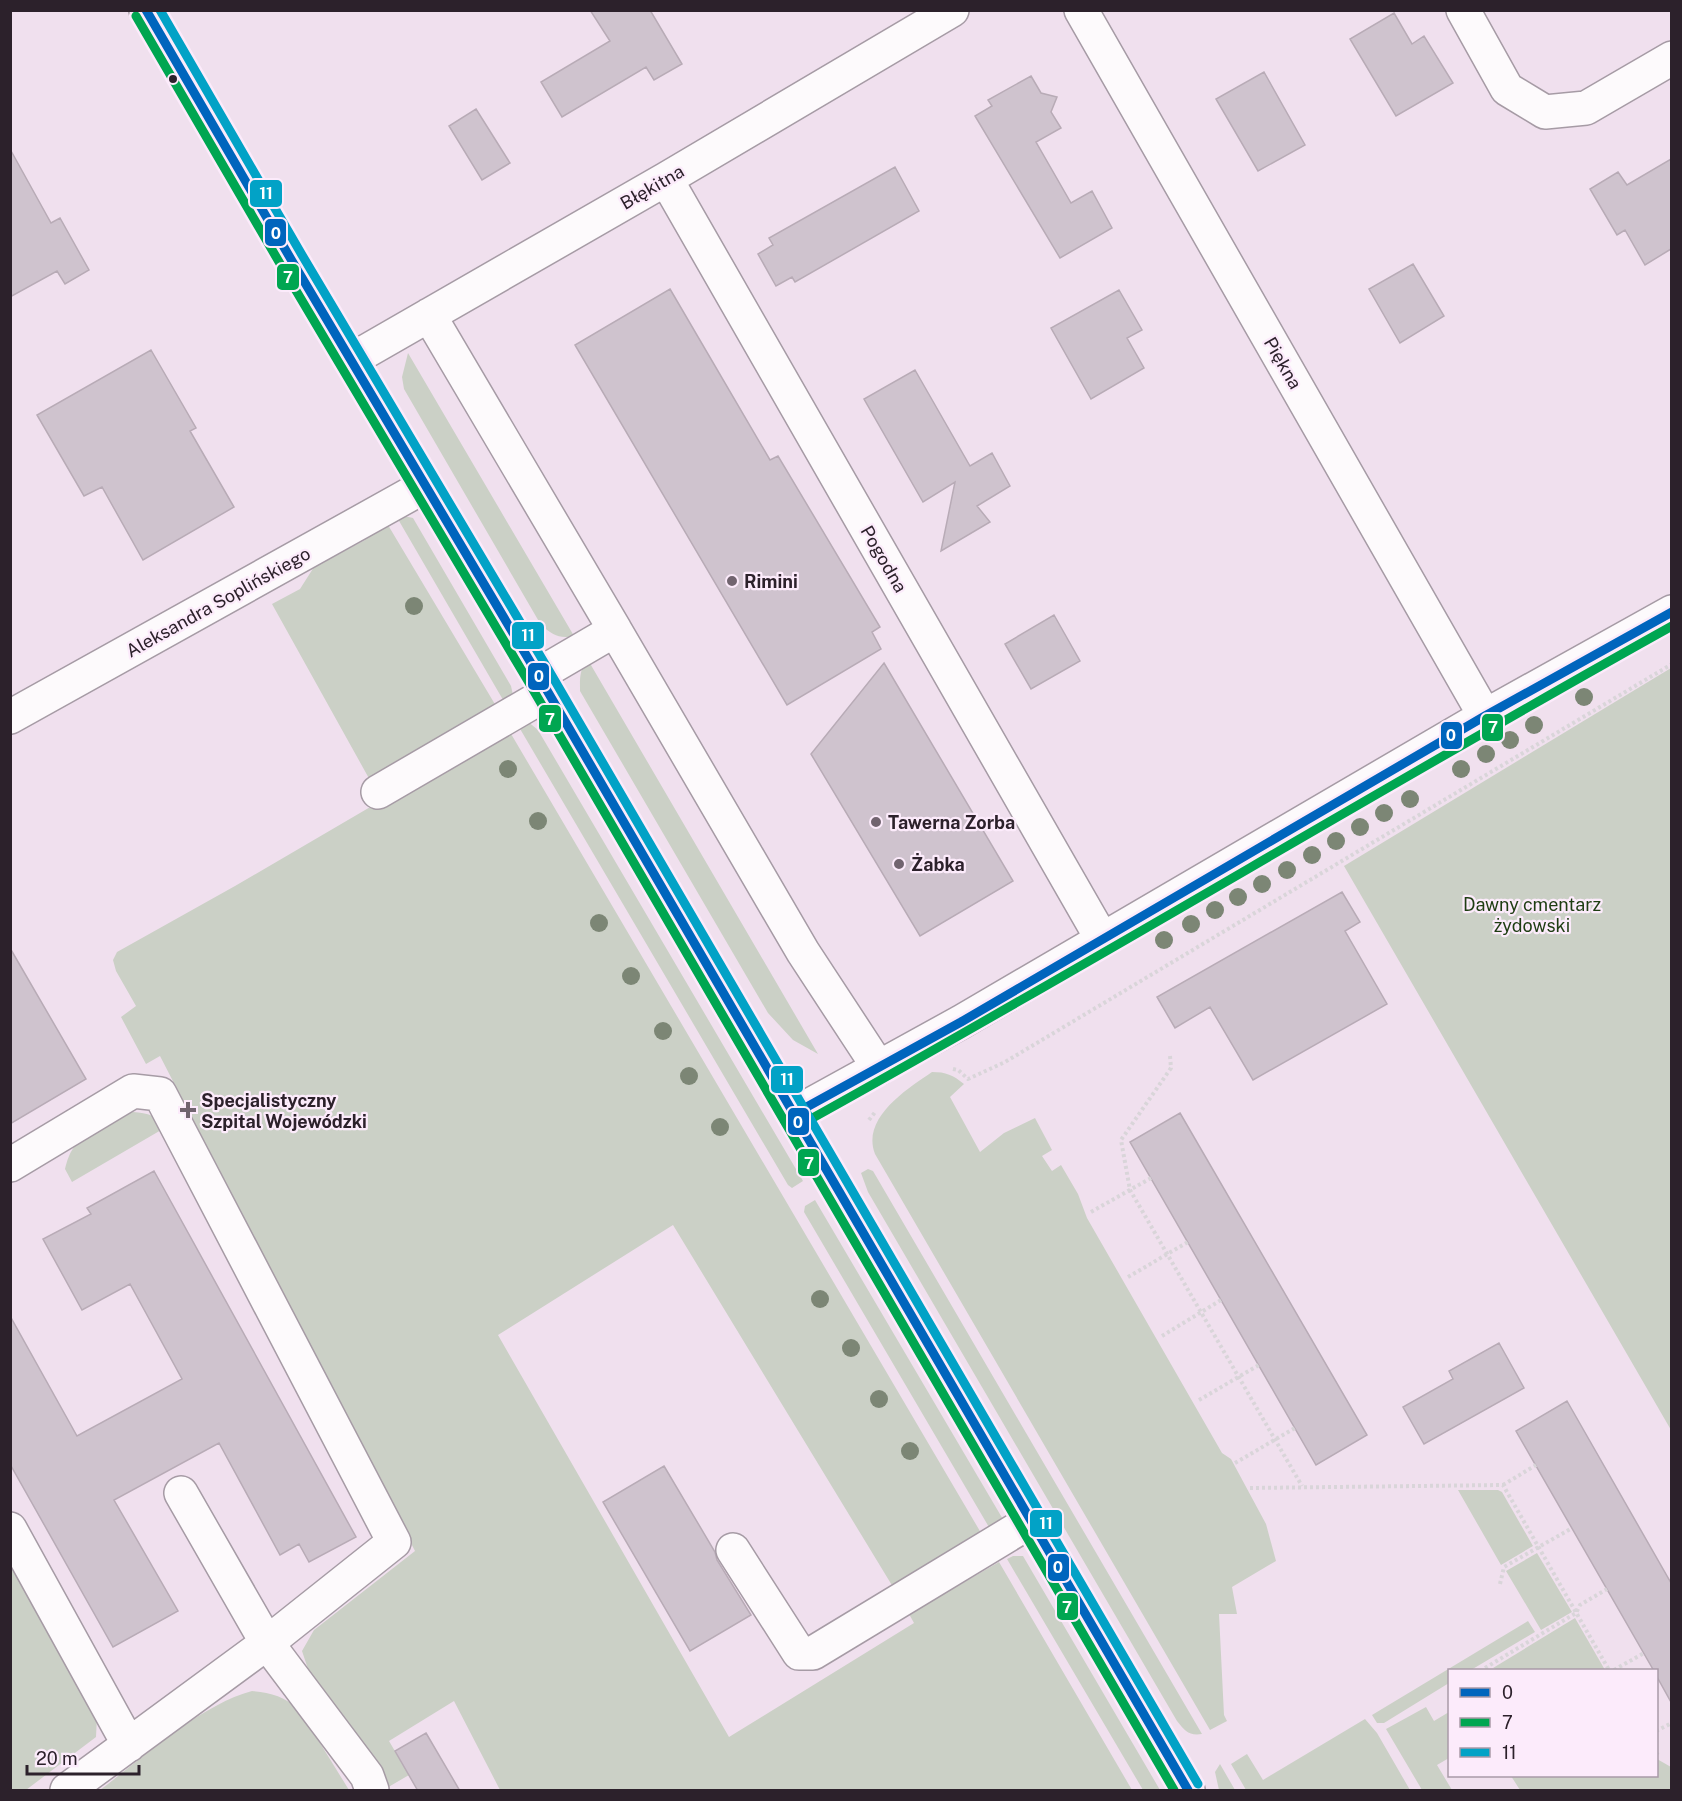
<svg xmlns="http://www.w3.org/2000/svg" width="1682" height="1801" font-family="'Public Sans',sans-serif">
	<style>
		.green { fill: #cbd0c6 }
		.building { fill: #cfc3ce; stroke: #b8abb6; stroke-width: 1.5 }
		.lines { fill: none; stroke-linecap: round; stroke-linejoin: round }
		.minor-casing { stroke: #a69ba5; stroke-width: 36 }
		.major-casing { stroke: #a69ba5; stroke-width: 36 }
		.path { stroke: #d9d5d9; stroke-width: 4; stroke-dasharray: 3 3; stroke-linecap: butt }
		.minor { stroke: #fdfafc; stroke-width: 33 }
		.major { stroke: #fdfafc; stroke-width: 33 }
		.bus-1-casing { stroke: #fcebfb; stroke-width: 14 }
		.bus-2-casing { stroke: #fcebfb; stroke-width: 14 }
		.bus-3-casing { stroke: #fcebfb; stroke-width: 14 }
		.bus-1 { stroke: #0065bd; stroke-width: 9 }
		.bus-2 { stroke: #00a651; stroke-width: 9 }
		.bus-3 { stroke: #02a2c6; stroke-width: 9 }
		.tree { fill: #7c8675 }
		.bus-dot { fill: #2c212b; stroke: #fcebfb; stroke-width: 2 }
		.poi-dot { fill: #71646f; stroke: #fcebfb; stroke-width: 2 }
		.labels { text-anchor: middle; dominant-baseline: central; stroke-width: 4.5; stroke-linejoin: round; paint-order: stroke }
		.street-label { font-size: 18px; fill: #2c212b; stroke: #fcebfb }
		.poi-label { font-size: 18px; font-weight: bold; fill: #2c212b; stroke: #fcebfb; text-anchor: start }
		.park-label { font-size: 18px; fill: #1e3d12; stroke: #fcebfb }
		.line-badge { stroke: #fcebfb; stroke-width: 2 }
		.badge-label { font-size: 16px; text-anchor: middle; font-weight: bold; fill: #fff }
	</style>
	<rect width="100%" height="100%" fill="#f0e0ee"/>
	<!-- green -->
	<path class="green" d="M408 353 574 636C559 639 553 635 541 625L404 389 402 377Z
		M395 514 413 518 511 686 513 695 506 705Z
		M385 520 499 711 371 782 272 604 300 589 314 567 365 540 363 531Z
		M588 660 818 1054 793 1040 768 1013 580 691C580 678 579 670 588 660Z
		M1671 668V1430L1344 866Z
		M526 720 538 730 803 1181 792 1188 788 1185 516 722Z
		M507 727 984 1538 893 1587 673 1225 498 1335 729 1737 914 1623 909 1614 999 1562 1132 1790H500L454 1701 389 1741 409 1775 385 1789 309 1672 302 1651 314 1630 415 1551 160 1056 146 1064 121 1017 136 1006 116 971 113 960 117 952 235 886Z
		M932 1072C946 1072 953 1075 964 1084L950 1097 980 1152 1004 1133 1035 1118 1052 1150 1042 1156 1052 1171 1061 1165 1078 1194 1087 1218 1222 1453 1231 1459 1266 1524 1276 1561 1232 1587 1237 1614H1219L1224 1715 1227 1721 1210 1730 875 1154C861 1118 907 1089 932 1072Z
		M133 1112C148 1113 157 1116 168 1126L72 1182 65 1169C67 1161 69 1154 74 1147 82 1136 120 1117 133 1112Z
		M868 1169 873 1171 1202 1734C1189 1736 1185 1731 1177 1721L868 1192 861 1173Z
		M815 1200 1004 1521 993 1534 804 1212 805 1206Z
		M1458 1490H1498L1502 1492 1533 1546 1501 1565Z
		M1537 1553 1572 1612 1541 1630 1506 1571Z
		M10 1555 97 1716 96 1737 26 1790H11Z
		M1013 1556H1023L1160 1790H1143L1007 1559Z
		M1575 1618 1605 1670H1499L1493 1668Z
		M1528 1621 1535 1632 1471 1670H1450L1449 1683 1384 1723H1377L1372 1715Z
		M252 1691C270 1692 285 1697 299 1709L349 1790H100C144 1757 200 1705 252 1691Z
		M1426 1707 1434 1721 1449 1712V1758L1437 1765 1452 1790H1422L1386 1729Z
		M1365 1719 1377 1733 1410 1790H1246L1231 1764 1247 1754 1263 1780Z
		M1657 1759 1671 1767V1790H1520L1511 1776H1656Z
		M1220 1764 1235 1790H1219L1215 1772Z"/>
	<!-- building -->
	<path class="building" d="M590 10H650L682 64 654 80 646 67 562 117 541 82 610 41Z
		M1394 13 1412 44 1424 36 1453 83 1396 116 1350 39Z
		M1264 72 1305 145 1258 171 1216 99Z
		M1031 76 1041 93 1057 97 1051 112 1061 128 1036 142 1071 203 1092 191 1112 228 1060 258 975 116 992 106 988 100Z
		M476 109 510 163 482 180 449 126Z
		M10 149 51 223 60 218 89 270 65 284 57 271 10 297Z
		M1671 159V249L1645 265 1625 230 1617 235 1590 189 1618 172 1627 185Z
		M895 167 919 211 795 282 792 277 776 286 758 254 773 245 769 238Z
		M1413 264 1444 316 1400 343 1369 289Z
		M670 289 770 460 778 456 880 627 872 632 881 649 787 705 575 345Z
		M1119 290 1142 330 1127 338 1144 368 1091 399 1051 328Z
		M151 350 196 428 190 431 234 507 143 560 102 487 84 496 37 415Z
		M915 370 970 466 992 453 1010 486 977 506 990 522 941 551 955 482 923 502 864 399Z
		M1054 615 1080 661 1031 689 1005 644Z
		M884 663 1013 881 920 936 811 754Z
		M1342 892 1360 922 1345 931 1387 1004 1253 1080 1210 1007 1175 1028 1157 997Z
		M10 948 86 1079 10 1124Z
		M1180 1113 1367 1435 1316 1465 1130 1142Z
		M154 1171 356 1537 309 1562 299 1544 280 1555 219 1443 114 1500 178 1611 113 1647 10 1464V1316L77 1436 182 1379 130 1284 82 1310 43 1239 91 1214 87 1208Z
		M1499 1343 1524 1388 1424 1444 1403 1407 1453 1379 1449 1371Z
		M1567 1401 1671 1583V1702L1656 1675V1671H1654L1516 1431Z
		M664 1466 715 1552 717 1560 751 1615 690 1651 603 1502Z
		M426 1733 460 1791H418L395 1751Z"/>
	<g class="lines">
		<defs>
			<path id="minor" d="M1081 10 1485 716
				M1463 10 1507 89 1545 112 1586 108 1672 58
				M666 179 1102 939
				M429 315 615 630
				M351 360 666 179 952 10
				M538 675 615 630 803 952 879 1068
				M10 717 425 486
				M378 792 548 693
				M794 1114 961 1022 1485 716 1672 612
				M10 1165 133 1091 160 1094 394 1542 267 1643 67 1790
				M181 1493 267 1643 367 1776 372 1790
				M10 1529 129 1745
				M733 1550 799 1653H813L1031 1521"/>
			<path id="major" d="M146 10 292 261 538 675 1188 1790"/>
		</defs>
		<!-- minor casing -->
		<use href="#minor" class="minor-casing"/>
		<!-- major casing -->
		<use href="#major" class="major-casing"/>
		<!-- path -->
		<path class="path" d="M1170 1056 1171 1068 1121 1140 1130 1190 1302 1486
			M953 1069 958 1070 968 1079 1005 1062 1672 664
			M869 1120 876 1111
			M1091 1212 1151 1178
			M1128 1277 1188 1242
			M1162 1336 1221 1300
			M1199 1400 1259 1365
			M1235 1463 1295 1428
			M1503 1485 1536 1465
			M1250 1488 1503 1485 1609 1670
			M1500 1584 1504 1567 1572 1528
			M1485 1668 1576 1613 1580 1605 1607 1589
			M1614 1670 1644 1653
			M1656 1731 1672 1723
			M1656 1753 1658 1755"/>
		<!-- minor -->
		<use href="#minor" class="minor"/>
		<!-- major -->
		<use href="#major" class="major"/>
		<defs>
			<path id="bus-1" d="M146 10 292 261 538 675 1188 1790
				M794 1114 961 1022 1485 716 1672 612"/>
			<path id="bus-2" d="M136 16 282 267 528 681 1174 1790
				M800 1125C1093 963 1379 789 1672 626"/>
			<path id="bus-3" d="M160 10 302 255 548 669 1198 1784"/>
		</defs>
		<!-- bus-1 casing -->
		<use href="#bus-1" class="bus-1-casing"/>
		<!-- bus-2 casing -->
		<use href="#bus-2" class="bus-2-casing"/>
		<!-- bus-3 casing -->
		<use href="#bus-3" class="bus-3-casing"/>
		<!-- bus-1 -->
		<use href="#bus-1" class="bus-1"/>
		<!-- bus-2 -->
		<use href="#bus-2" class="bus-2"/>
		<!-- bus-3 -->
		<use href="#bus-3" class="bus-3"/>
	</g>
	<!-- trees -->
	<g class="tree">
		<circle cx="414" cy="606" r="9"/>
		<circle cx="1584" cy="697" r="9"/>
		<circle cx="1534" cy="725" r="9"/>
		<circle cx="1510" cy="740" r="9"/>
		<circle cx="1486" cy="754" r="9"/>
		<circle cx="508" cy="769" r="9"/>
		<circle cx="1461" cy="769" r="9"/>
		<circle cx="1410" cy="799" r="9"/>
		<circle cx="1384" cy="813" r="9"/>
		<circle cx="538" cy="821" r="9"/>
		<circle cx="1360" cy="827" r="9"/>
		<circle cx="1336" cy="841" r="9"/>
		<circle cx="1312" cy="855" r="9"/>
		<circle cx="1287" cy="870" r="9"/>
		<circle cx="1262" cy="884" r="9"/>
		<circle cx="1238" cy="897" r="9"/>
		<circle cx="1215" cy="910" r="9"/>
		<circle cx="599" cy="923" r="9"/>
		<circle cx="1191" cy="924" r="9"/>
		<circle cx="1164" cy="940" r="9"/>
		<circle cx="631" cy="976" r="9"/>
		<circle cx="663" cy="1031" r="9"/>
		<circle cx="689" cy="1076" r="9"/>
		<circle cx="720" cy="1127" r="9"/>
		<circle cx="820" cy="1299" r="9"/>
		<circle cx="851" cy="1348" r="9"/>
		<circle cx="879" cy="1399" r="9"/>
		<circle cx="910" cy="1451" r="9"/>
	</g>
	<!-- markers -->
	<circle class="bus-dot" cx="173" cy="79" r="5"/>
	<g class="poi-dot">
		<circle cx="732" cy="581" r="6"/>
		<circle cx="876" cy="822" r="6"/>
		<circle cx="899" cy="864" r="6"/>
		<path d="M185 1101h6v6h6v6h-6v6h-6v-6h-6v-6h6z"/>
	</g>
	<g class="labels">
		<!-- street labels -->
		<g class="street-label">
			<text transform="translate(652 187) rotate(-30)">Błękitna</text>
			<text transform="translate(1283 363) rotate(60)">Piękna</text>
			<text transform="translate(884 559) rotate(60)">Pogodna</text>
			<text transform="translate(218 602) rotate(-29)">Aleksandra Soplińskiego</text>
		</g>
		<!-- poi labels -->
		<g class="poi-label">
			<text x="744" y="581">Rimini</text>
			<text x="888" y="822">Tawerna Zorba</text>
			<text x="911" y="864">Żabka</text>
			<text x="201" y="1100">Specjalistyczny<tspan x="201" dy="21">Szpital Wojewódzki</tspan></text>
		</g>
		<!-- park labels -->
		<g class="park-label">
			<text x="1532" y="904">Dawny cmentarz<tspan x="1532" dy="21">żydowski</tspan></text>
		</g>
	</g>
	<g class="line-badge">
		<rect x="249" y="179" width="34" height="29" rx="6" fill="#02a2c6"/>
		<rect x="264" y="218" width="23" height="29" rx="6" fill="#0065bd"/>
		<rect x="276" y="263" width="24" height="28" rx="6" fill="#00a651"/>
		<rect x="511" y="621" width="34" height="29" rx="6" fill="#02a2c6"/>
		<rect x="527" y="662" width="23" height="29" rx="6" fill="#0065bd"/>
		<rect x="538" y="704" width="24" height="29" rx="6" fill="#00a651"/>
		<rect x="1481" y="713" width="23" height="29" rx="6" fill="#00a651"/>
		<rect x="1440" y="721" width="23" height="29" rx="6" fill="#0065bd"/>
		<rect x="770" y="1065" width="34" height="29" rx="6" fill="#02a2c6"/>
		<rect x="787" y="1107" width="23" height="29" rx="6" fill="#0065bd"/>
		<rect x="797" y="1148" width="23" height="29" rx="6" fill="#00a651"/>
		<rect x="1029" y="1509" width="34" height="29" rx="6" fill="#02a2c6"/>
		<rect x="1047" y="1553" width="23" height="29" rx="6" fill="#0065bd"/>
		<rect x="1056" y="1592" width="23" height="29" rx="6" fill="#00a651"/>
	</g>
	<g class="badge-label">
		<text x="266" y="199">11</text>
		<text x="276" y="239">0</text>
		<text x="288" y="283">7</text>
		<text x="528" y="641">11</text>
		<text x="539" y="682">0</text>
		<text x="550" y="725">7</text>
		<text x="1493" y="733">7</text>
		<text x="1451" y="741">0</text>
		<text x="787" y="1085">11</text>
		<text x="798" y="1128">0</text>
		<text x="809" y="1169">7</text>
		<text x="1046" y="1529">11</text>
		<text x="1058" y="1573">0</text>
		<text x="1067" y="1613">7</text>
	</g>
	<!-- border -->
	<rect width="1682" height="1801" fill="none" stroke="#2c212b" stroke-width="24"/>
	<!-- legend -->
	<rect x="1448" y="1669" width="210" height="108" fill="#fcebfb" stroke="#a99aa8" stroke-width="1.5"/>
	<rect x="1460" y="1688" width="30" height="9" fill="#0065bd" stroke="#a99aa8" stroke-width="1.5"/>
	<text x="1502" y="1699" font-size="18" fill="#2c212b">0</text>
	<rect x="1460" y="1718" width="30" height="9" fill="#00a651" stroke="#a99aa8" stroke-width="1.5"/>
	<text x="1502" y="1729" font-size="18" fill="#2c212b">7</text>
	<rect x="1460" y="1748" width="30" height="9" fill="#02a2c6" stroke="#a99aa8" stroke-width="1.5"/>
	<text x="1502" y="1759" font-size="18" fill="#2c212b">11</text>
	<!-- scale -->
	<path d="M27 1765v9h112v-9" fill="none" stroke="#2c212b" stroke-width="3"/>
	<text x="36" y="1765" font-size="18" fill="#2c212b" stroke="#fcebfb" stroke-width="4.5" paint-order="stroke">20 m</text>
</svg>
